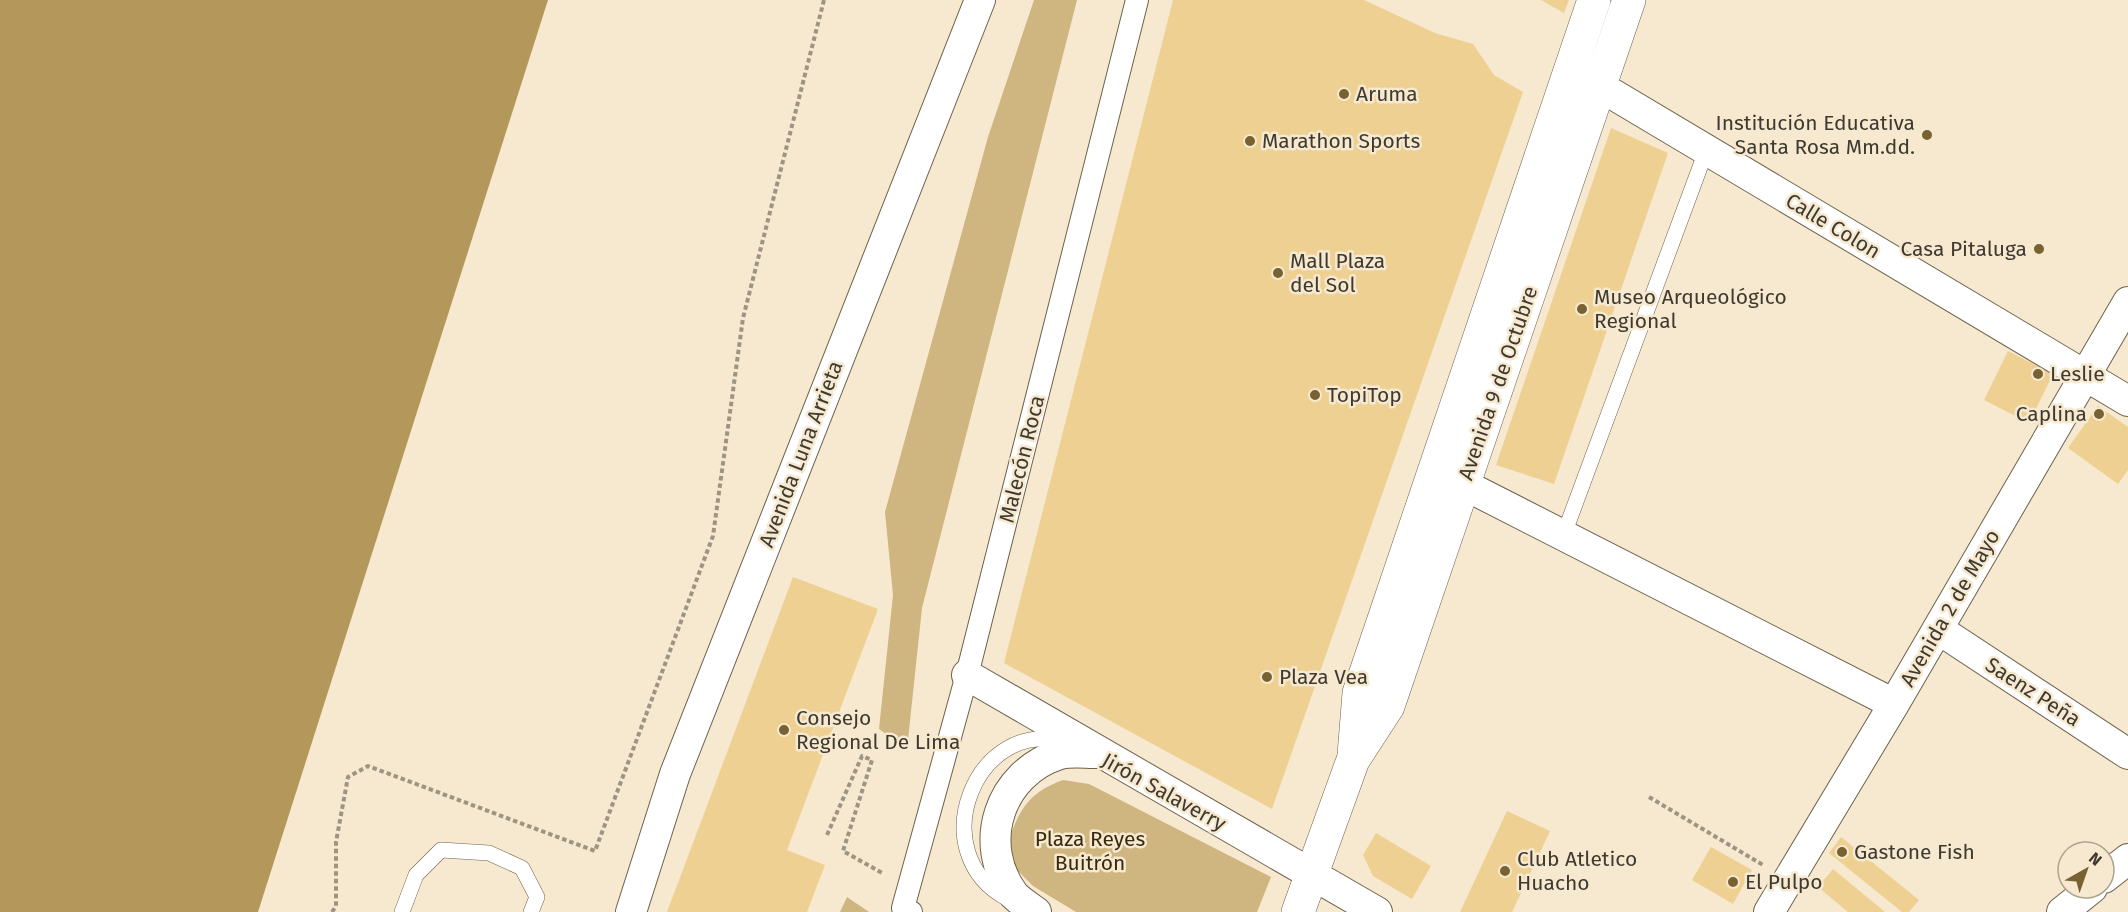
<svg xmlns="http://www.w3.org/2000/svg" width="2128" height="912" font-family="'Fira Sans',sans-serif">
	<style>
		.green { fill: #cfb57f }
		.water { fill: #b4975b }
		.building { fill: #eed092 }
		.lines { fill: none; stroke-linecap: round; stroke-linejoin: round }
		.service-casing { stroke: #6d624c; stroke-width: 16 }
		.pedestrian-casing { stroke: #6d624c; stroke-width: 24 }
		.minor-casing { stroke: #6d624c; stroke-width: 32 }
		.tertiary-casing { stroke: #6d624c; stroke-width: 34 }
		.path { stroke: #9d9482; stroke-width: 4; stroke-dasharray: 4.5 3; stroke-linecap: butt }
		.service { stroke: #fff; stroke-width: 15 }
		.pedestrian { stroke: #fff; stroke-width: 22 }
		.minor { stroke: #fff; stroke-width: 30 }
		.tertiary { stroke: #fff; stroke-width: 33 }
		.poi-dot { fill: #786231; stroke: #f6e9d0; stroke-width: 2 }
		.labels { text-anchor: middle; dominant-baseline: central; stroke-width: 5; stroke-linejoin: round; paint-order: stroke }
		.poi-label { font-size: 21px; fill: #3f3a30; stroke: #f6e9d0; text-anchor: start }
		.street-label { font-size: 21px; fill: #3f3a30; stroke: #f6e9d0 }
		.park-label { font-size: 21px; fill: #372b0f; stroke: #f6e9d0 }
	</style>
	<rect width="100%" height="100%" fill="#f6e9d0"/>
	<!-- green -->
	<path class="green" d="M1034 0H1077L922 608 907 749 879 729 893 595 885 512 988 137Z
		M1063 780 1089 784 1271 877 1257 912H1076L1033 886 1017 870 1007 845C1019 811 1027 793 1063 780Z
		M847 897 869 912H840Z"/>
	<!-- water -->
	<path class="water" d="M0 0H548L258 912H0Z"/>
	<!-- building -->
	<path class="building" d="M1173 0H1364L1435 33 1473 44 1494 75 1523 92 1272 809 1004 663Z
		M1541 0H1569L1564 13Z
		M1611 128 1668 153 1554 484 1496 465Z
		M2008 351 2053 374 2029 423 1984 400Z
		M2098 406 2128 427V470L2118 484 2068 448Z
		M793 577 878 609 787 850 825 865 807 912H667Z
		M1507 811 1550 831 1512 912H1460Z
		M1376 833 1431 866 1412 899 1373 876 1363 855Z
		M1841 837 1919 900 1909 912H1902L1829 853Z
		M1711 847 1752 870 1733 904 1692 880Z
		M1833 869 1885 912H1848L1818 887Z"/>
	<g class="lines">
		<defs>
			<path id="service" d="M1564 534 1706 151
				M1008 899C920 853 977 713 1068 743
				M402 912 416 875 441 850 489 853 522 868 537 897 531 912"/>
			<path id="pedestrian" d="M911 912 903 908 967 675 1137 0"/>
			<path id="minor" d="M1579 74 2128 401
				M1443 474 1894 704
				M1938 629 2128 754
				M967 675 1377 912
				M2104 878 2128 859
				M631 912 675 774 980 0
				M1036 912C1029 907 1020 901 1014 895 976 844 999 773 1060 754 1071 751 1085 753 1097 753
				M1769 912 1894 704 2128 302
				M2062 912 2092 888"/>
			<path id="tertiary" d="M1354 755 1359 693 1594 0
				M1298 912 1353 760 1388 706 1629 0"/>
		</defs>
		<!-- service casing -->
		<use href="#service" class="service-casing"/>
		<!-- pedestrian casing -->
		<use href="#pedestrian" class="pedestrian-casing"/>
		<!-- minor casing -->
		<use href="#minor" class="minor-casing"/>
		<!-- tertiary casing -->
		<use href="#tertiary" class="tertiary-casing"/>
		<!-- path -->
		<path class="path" d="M1649 797 1763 865
			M827 835 862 756 872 760 843 851 884 874
			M332 912 336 906V842L348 777 368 766 595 851 713 536 743 318 824 0"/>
		<!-- service -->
		<use href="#service" class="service"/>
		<!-- pedestrian -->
		<use href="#pedestrian" class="pedestrian"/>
		<!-- minor -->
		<use href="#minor" class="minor"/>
		<!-- tertiary -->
		<use href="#tertiary" class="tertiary"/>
	</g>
	<!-- markers -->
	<g class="poi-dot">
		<circle cx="1344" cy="94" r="6"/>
		<circle cx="1927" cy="135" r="6"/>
		<circle cx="1250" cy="141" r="6"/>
		<circle cx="2039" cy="249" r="6"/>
		<circle cx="1278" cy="273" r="6"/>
		<circle cx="1582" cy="309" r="6"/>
		<circle cx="2038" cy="374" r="6"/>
		<circle cx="1315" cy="395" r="6"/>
		<circle cx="2099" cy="414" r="6"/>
		<circle cx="1267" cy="677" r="6"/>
		<circle cx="784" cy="730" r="6"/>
		<circle cx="1842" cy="852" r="6"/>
		<circle cx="1505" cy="871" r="6"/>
		<circle cx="1733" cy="882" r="6"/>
	</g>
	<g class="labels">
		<!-- poi labels -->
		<g class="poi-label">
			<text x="1356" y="94">Aruma</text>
			<text x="1915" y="123" text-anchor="end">Institución Educativa<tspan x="1915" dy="24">Santa Rosa Mm.dd.</tspan></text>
			<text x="1262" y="141">Marathon Sports</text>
			<text x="2027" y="249" text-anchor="end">Casa Pitaluga</text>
			<text x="1290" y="261">Mall Plaza<tspan x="1290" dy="24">del Sol</tspan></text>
			<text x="1594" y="297">Museo Arqueológico<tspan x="1594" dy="24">Regional</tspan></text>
			<text x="2050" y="374">Leslie</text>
			<text x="1327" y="395">TopiTop</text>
			<text x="2087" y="414" text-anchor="end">Caplina</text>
			<text x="1279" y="677">Plaza Vea</text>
			<text x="796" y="718">Consejo<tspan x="796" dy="24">Regional De Lima</tspan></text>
			<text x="1854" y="852">Gastone Fish</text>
			<text x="1517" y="859">Club Atletico<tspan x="1517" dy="24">Huacho</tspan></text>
			<text x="1745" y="882">El Pulpo</text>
		</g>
		<!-- street labels -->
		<g class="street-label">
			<text transform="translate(1833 226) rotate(31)">Calle Colon</text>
			<text transform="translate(1498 383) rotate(-71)">Avenida 9 de Octubre</text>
			<text transform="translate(801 454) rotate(-69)">Avenida Luna Arrieta</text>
			<text transform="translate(1022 459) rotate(-76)">Malecón Roca</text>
			<text transform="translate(1950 608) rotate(-60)">Avenida 2 de Mayo</text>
			<text transform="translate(2033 692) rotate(33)">Saenz Peña</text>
			<text transform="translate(1164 792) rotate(29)">Jirón Salaverry</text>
		</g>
		<!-- park labels -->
		<g class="park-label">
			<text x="1090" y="839">Plaza Reyes<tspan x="1090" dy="24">Buitrón</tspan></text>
		</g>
	</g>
	<!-- north arrow -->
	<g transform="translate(2086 870) rotate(40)"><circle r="28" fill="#f6e9d0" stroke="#ada390" stroke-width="1.5"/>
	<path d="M0-4.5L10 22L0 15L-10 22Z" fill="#786231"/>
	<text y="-9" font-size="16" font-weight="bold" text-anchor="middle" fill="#3f3a30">N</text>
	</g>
</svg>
